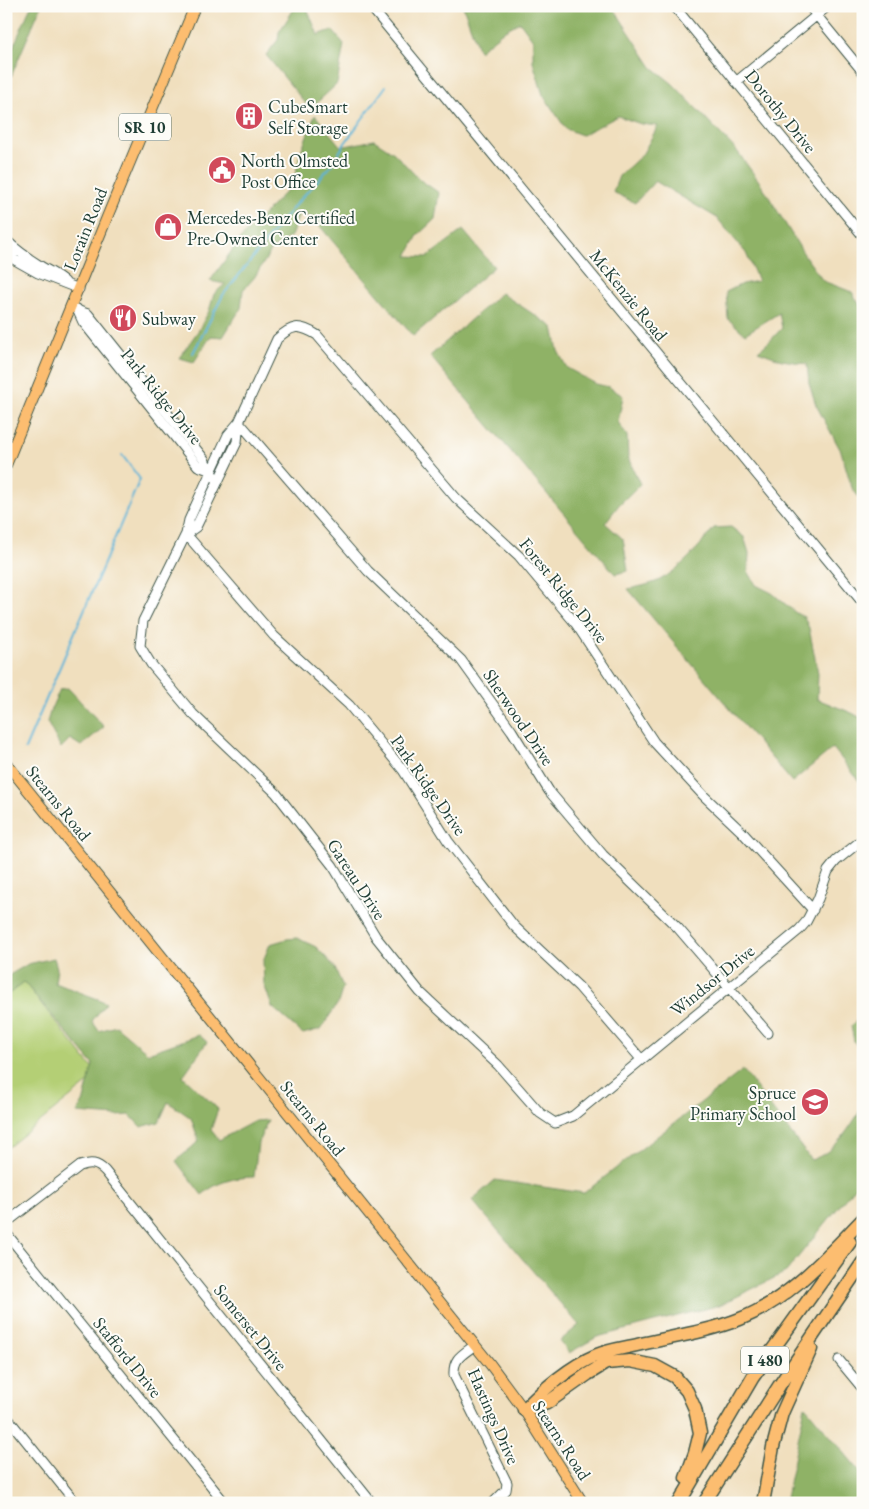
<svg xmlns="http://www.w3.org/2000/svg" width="869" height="1509" font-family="'EB Garamond',serif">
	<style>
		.green { fill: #b4cf75; stroke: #6a8654 }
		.forest { fill: #8fb266; stroke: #57784d }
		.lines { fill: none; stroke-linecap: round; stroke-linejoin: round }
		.stream { stroke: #5ab4d8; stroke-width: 2 }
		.minor-casing { stroke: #3e5549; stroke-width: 11 }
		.major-casing { stroke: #3e5549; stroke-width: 12 }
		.highway-casing { stroke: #3e5549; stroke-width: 15 }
		.minor { stroke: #fff; stroke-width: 9 }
		.major { stroke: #fcbd6f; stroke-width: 10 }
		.highway { stroke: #fcbd6f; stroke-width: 12 }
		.labels { text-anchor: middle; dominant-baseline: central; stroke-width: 4; stroke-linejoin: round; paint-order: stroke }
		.shield { fill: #fdfcf7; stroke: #62766e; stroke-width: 1 }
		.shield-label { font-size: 16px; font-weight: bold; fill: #1f3d34 }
		.poi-label { font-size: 18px; fill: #1f3d34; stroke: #fdfcf7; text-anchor: start }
		.street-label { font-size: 18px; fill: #1f3d34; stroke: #fdfcf7 }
	</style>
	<rect width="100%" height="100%" fill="#fdfcf7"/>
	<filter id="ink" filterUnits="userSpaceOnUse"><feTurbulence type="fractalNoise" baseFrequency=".02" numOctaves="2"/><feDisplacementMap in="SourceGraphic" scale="10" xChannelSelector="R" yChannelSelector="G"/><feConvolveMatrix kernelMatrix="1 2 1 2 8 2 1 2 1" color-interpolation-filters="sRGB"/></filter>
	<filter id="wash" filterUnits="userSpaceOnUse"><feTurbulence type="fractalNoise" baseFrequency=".0096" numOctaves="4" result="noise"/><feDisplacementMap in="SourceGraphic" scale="20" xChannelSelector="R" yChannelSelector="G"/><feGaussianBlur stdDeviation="1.12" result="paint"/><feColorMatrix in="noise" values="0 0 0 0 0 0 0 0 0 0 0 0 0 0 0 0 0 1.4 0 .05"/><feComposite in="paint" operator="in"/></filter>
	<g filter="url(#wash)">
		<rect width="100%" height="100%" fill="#f0dfbe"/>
		<!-- green -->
		<path class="green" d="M24 982 98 1075 6 1149V996Z"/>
		<!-- forest -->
		<path class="forest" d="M31 6H41L10 79 6 80V59L12 50Z
			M296 6H306L318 35 332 30 344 44 337 84 310 109 266 55 278 40 279 32Z
			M463 6H612L652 67 673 84 737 151 761 184 805 256 823 281 852 292 862 309 863 314V503L852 488 841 451 816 405 809 383 807 364 782 360 758 351 769 342 782 328 779 313 745 334 728 319 726 292 742 284 758 281 746 253 717 218 655 181 635 203 613 192 619 176 642 155 658 126 641 124 618 116 582 135 566 129 543 95 533 62V40L520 22 505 30 479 51Z
			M315 115 341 147 374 140 394 153 419 179 439 193 435 219 418 235 407 256 427 257 463 230 494 267 413 336 313 218 299 213 295 226 291 236 273 248 254 278 243 290 241 308 223 337 211 336 194 362 179 358 198 331 209 311 214 294 225 284 210 281 241 238 293 184 301 151Z
			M501 293 553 327 558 351 567 368 596 384 609 387 623 396 618 422 627 436 628 458 640 484 618 506 605 523 623 539 628 571 615 574 430 356Z
			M731 527 744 537 749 553 748 571 756 585 772 593 796 613 804 617 809 628 818 673 817 699 852 713 863 719V786L833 748 792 782 628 589C638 587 648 585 658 581 681 569 698 548 714 528Z
			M68 688 104 727 81 746 70 739 61 748 47 722 51 709 60 689Z
			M297 938 316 947 334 966 343 987 338 1003 321 1029 303 1034 272 1007 264 984 263 961 270 944 287 939Z
			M54 958 57 968 55 983 98 999 106 1003 92 1021 99 1031 116 1026 148 1053 199 1035 207 1042 183 1076 218 1109 211 1130 219 1140 255 1121 268 1120 258 1143 254 1177C235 1177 216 1182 202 1195L176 1161 199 1141 191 1118 168 1102 159 1122 141 1127 130 1115 117 1116 77 1113 84 1100 93 1064 24 982 6 996V977L28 964Z
			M863 1015V1056L854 1041 851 1026Z
			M743 1070 811 1160C836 1152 850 1127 863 1106V1177L786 1272 720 1305 597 1337 569 1353 560 1341 579 1325 472 1200 495 1180 584 1193Z
			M805 1406 863 1475V1503H785Z"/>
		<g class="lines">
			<!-- stream -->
			<path class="stream" d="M193 353 223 295 295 205 331 166 345 143 386 86
				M25 749 140 479 122 455"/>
		</g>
	</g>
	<g filter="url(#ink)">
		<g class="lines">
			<defs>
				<path id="minor" d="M370 6 863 603
					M674 6 863 236
					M809 6 863 72
					M736 82 828 6
					M6 240C17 251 29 259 42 267 50 272 58 275 65 282
					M6 251 15 260 38 273 79 289
					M77 309 83 322 198 466 209 470
					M79 311 88 314 204 459 209 470 218 481
					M239 422 368 571 461 660 512 731 549 791 603 855 678 928 768 1033
					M186 534 274 636 349 705 403 770 448 841 514 926 579 987 641 1059
					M186 534 196 527 237 442 239 422
					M813 910 742 832 703 795 654 742 576 624 519 556 456 498 317 335C299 324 292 325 277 339L239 422 228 435 210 474 189 520 186 534 143 621 140 646 151 664 193 714 276 793 333 866 376 937 420 992 498 1065 540 1113 555 1123 573 1116 799 930 806 922 818 899 828 871 836 861 863 839
					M6 1223 80 1166C91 1162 97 1163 105 1171L372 1503
					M6 1233 225 1503
					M475 1345C462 1355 453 1358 454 1375L507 1483 506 1490 493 1503
					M839 1360 863 1389
					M6 1416 76 1503"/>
				<path id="major" d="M6 465 110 210 195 6
					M6 763 490 1364 524 1410 583 1503"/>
				<path id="highway" d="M524 1410C543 1389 571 1366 597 1355 609 1350 624 1348 637 1345 671 1337 707 1332 740 1319 790 1299 826 1257 863 1219
					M524 1410 547 1403 588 1374 606 1363 630 1361 655 1366 675 1377 687 1391 695 1409 700 1433 695 1453 686 1478
					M679 1503 753 1377 850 1242
					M704 1503 779 1386 863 1262
					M763 1503 773 1447 782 1413 811 1349"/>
			</defs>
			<!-- minor casing -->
			<use href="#minor" class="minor-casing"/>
			<!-- major casing -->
			<use href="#major" class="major-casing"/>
			<!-- highway casing -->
			<use href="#highway" class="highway-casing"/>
			<!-- minor -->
			<use href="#minor" class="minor"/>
			<!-- major -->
			<use href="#major" class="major"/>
			<!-- highway -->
			<use href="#highway" class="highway"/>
		</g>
	</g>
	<!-- icons -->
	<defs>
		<symbol id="building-disc" viewBox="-11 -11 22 22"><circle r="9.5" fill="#d1495b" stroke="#fdfcf7"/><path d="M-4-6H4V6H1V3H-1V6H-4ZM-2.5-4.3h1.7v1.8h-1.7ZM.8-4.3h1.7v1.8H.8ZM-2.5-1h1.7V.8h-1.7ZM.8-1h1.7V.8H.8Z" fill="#fff"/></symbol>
		<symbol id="civic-disc" viewBox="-11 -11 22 22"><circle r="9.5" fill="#d1495b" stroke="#fdfcf7"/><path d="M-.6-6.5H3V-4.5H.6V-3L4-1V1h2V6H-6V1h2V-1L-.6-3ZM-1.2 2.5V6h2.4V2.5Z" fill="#fff"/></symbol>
		<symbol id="shop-disc" viewBox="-11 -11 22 22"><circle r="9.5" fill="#d1495b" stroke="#fdfcf7"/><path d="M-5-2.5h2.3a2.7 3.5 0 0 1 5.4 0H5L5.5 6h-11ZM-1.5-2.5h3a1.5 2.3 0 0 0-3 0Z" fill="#fff"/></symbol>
		<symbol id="restaurant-disc" viewBox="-11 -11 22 22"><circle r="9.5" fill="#d1495b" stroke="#fdfcf7"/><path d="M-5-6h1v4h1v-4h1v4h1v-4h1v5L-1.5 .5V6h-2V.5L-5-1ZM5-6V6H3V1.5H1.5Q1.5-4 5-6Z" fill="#fff"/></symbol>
		<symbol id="school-disc" viewBox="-11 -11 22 22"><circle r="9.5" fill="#d1495b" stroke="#fdfcf7"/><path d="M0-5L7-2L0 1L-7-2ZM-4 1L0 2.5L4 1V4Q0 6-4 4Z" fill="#fff"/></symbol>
	</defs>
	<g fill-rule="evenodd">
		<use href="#building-disc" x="233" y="100" width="32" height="32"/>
		<use href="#civic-disc" x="206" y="154" width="32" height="32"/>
		<use href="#shop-disc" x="152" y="211" width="32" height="32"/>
		<use href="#restaurant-disc" x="107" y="302" width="32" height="32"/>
		<use href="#school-disc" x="799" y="1086" width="32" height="32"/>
	</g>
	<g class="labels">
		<!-- shield labels -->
		<g class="shield">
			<rect x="119" y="113.5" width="52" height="27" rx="4"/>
			<rect x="741" y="1346.5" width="48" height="27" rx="4"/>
		</g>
		<g class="shield-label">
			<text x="145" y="127">SR 10</text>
			<text x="765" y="1360">I 480</text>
		</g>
		<!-- poi labels -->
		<g class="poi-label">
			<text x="268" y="106">CubeSmart<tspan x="268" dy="21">Self Storage</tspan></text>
			<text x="241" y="160">North Olmsted<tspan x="241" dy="21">Post Office</tspan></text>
			<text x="187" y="217">Mercedes-Benz Certified<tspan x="187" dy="21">Pre-Owned Center</tspan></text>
			<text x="142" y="318">Subway</text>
			<text x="796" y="1092" text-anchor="end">Spruce<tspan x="796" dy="21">Primary School</tspan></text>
		</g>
		<!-- street labels -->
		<g class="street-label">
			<text transform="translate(781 111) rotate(51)">Dorothy Drive</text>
			<text transform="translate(85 229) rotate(-68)">Lorain Road</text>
			<text transform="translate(629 295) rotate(51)">McKenzie Road</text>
			<text transform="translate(162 396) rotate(51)">Park Ridge Drive</text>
			<text transform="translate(564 590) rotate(51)">Forest Ridge Drive</text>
			<text transform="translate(519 717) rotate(56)">Sherwood Drive</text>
			<text transform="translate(429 785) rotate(55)">Park Ridge Drive</text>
			<text transform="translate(59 803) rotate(51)">Stearns Road</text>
			<text transform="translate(357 879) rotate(57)">Gareau Drive</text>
			<text transform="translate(712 980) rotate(-39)">Windsor Drive</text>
			<text transform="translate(313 1118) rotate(51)">Stearns Road</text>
			<text transform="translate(251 1327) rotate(51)">Somerset Drive</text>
			<text transform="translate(128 1357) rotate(51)">Stafford Drive</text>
			<text transform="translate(494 1416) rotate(66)">Hastings Drive</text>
			<text transform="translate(562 1440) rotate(57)">Stearns Road</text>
		</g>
	</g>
	<!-- margin -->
	<rect width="869" height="1509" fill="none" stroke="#fdfcf7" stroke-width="25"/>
</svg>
